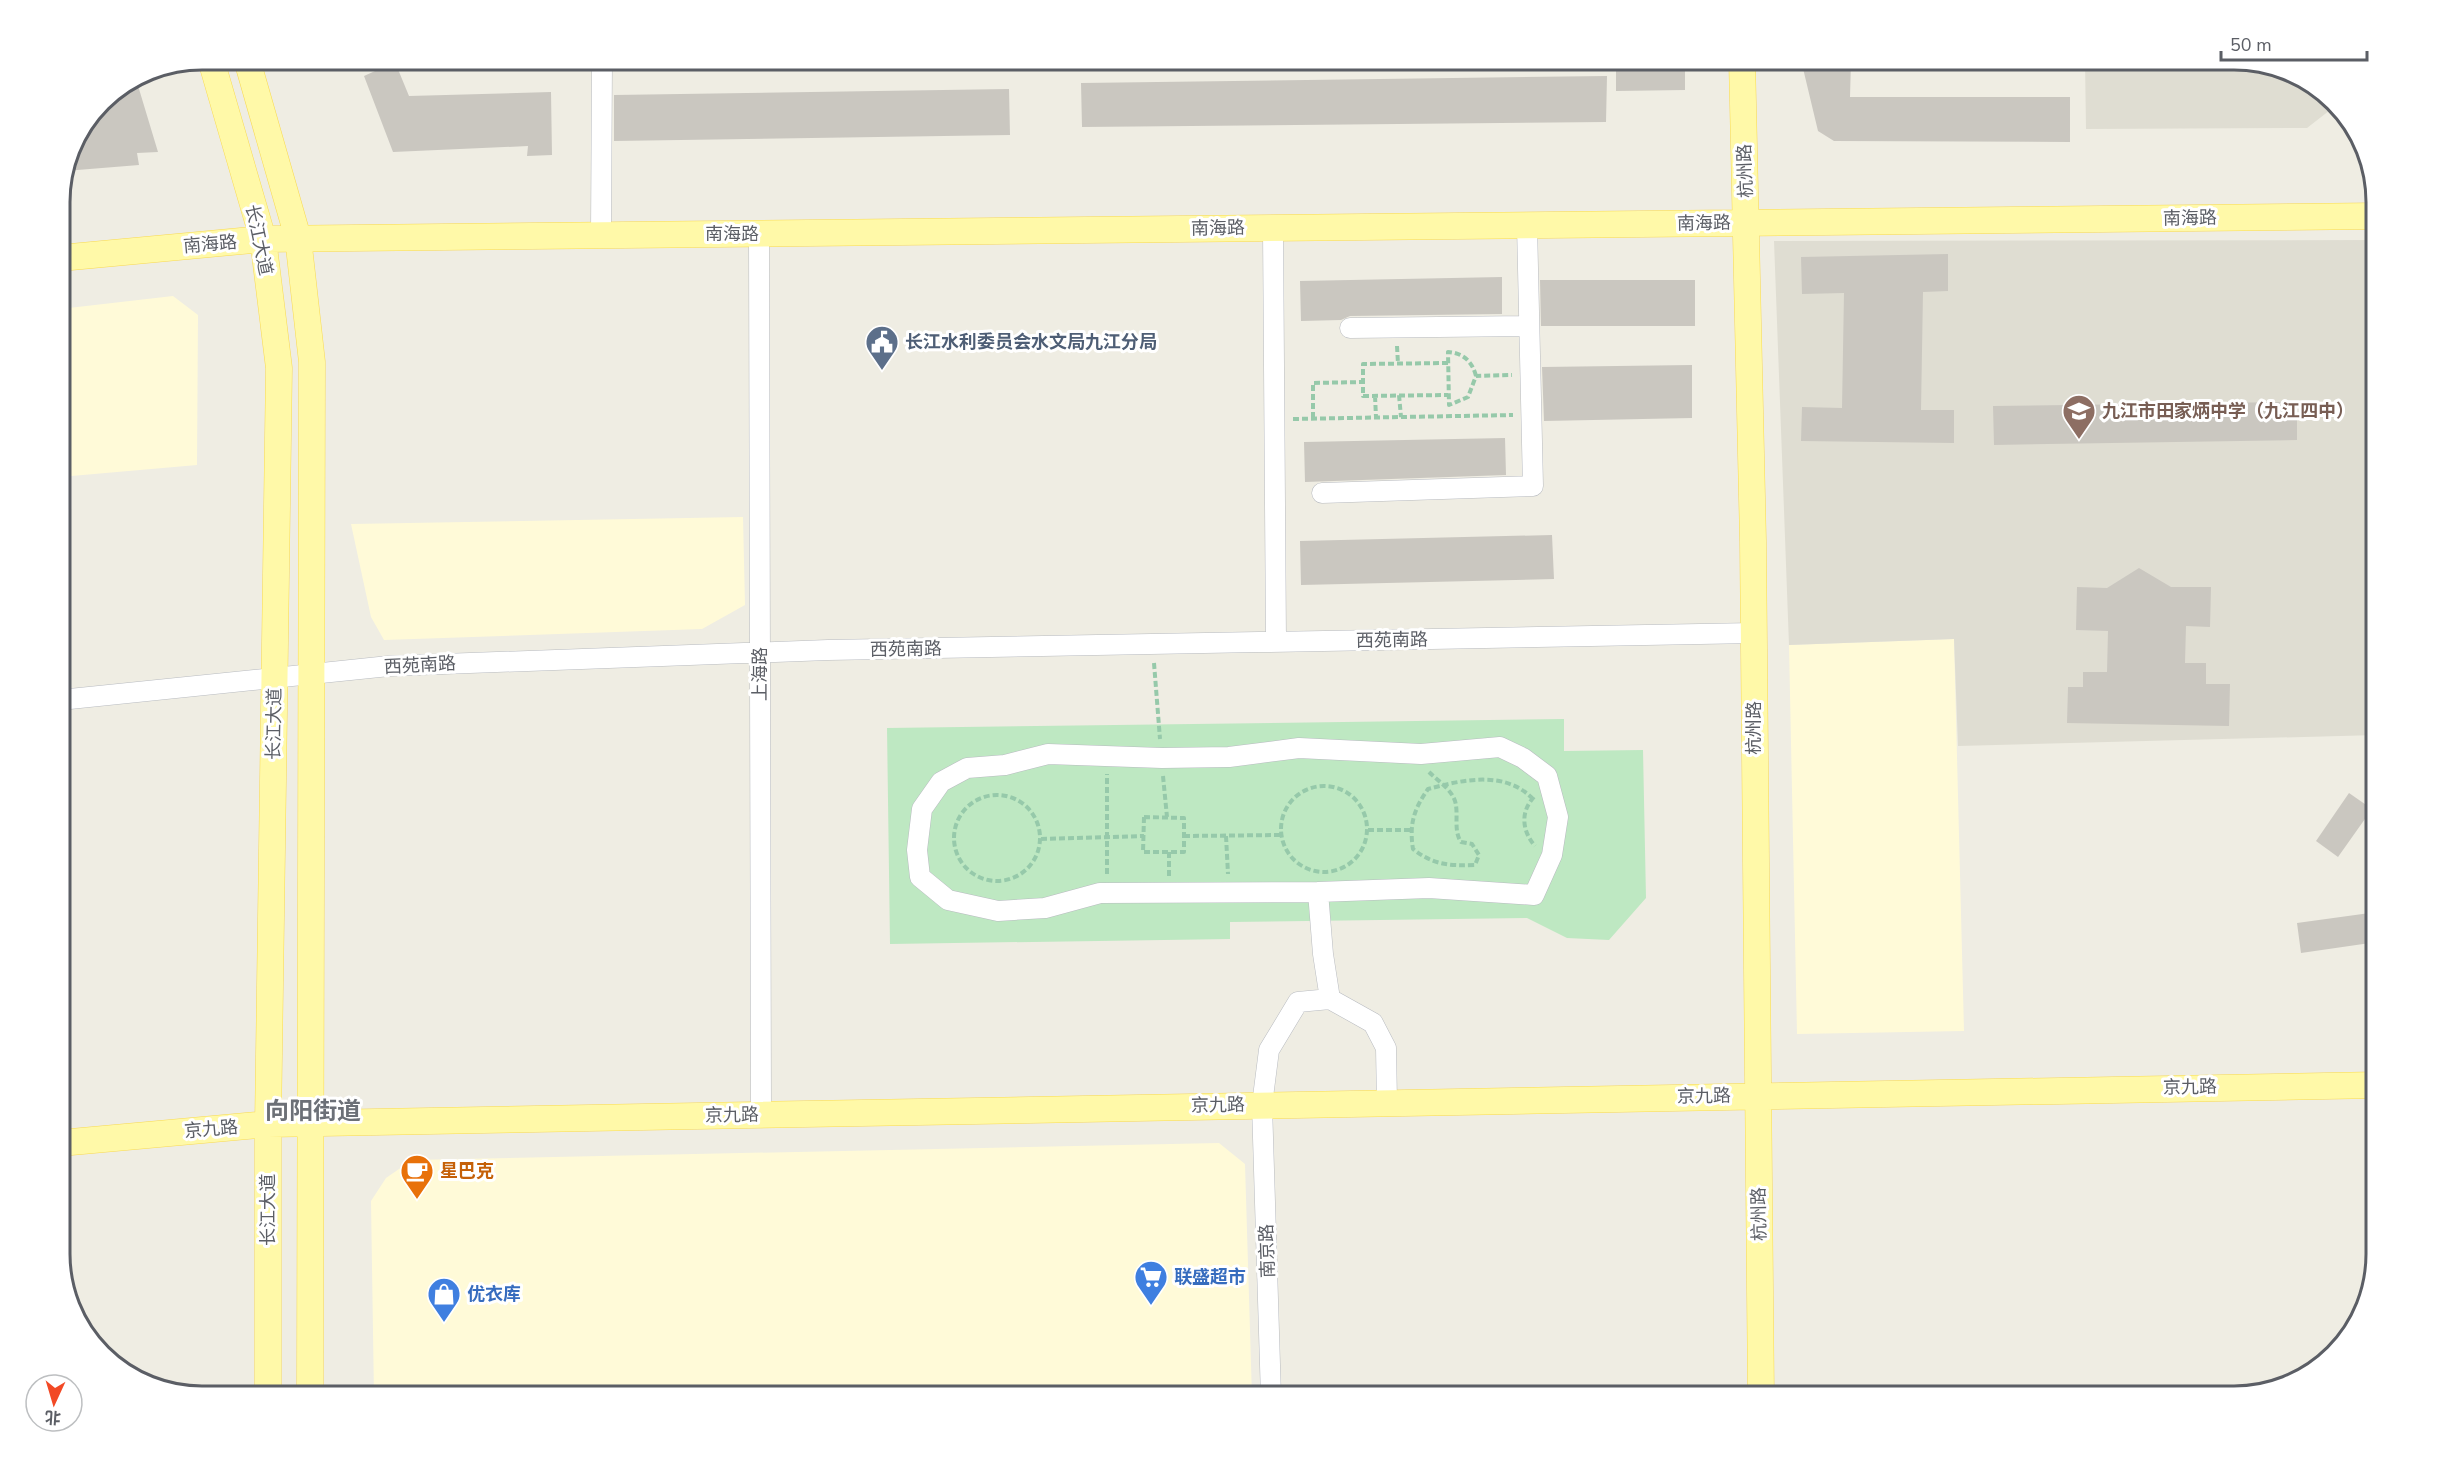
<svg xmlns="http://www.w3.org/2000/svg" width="2437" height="1457" font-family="'Nunito Sans','Noto Sans SC',sans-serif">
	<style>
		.commercial { fill: #fffad8 }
		.education { fill: #dfddd2 }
		.green { fill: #bee8c2 }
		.building { fill: #cac7c0 }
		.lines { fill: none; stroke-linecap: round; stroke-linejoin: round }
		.minor-casing { stroke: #b8bbc0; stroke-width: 21 }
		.major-casing { stroke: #f9da52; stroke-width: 27 }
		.path { stroke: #96c9aa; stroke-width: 4; stroke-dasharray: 6 3; stroke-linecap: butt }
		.minor { stroke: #fff; stroke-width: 20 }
		.major { stroke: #fff9a8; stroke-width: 26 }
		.labels { text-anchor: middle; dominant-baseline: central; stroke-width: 6; stroke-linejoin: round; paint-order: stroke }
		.street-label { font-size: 18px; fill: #5b5e65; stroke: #fff }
		.service-label { font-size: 18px; font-weight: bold; fill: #4e5e75; stroke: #fff; text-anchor: start }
		.education-label { font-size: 18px; font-weight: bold; fill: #785e54; stroke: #fff; text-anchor: start }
		.food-label { font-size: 18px; font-weight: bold; fill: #c56008; stroke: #fff; text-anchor: start }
		.shop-label { font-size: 18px; font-weight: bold; fill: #366cbe; stroke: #fff; text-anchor: start }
		.district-label { font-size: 24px; font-weight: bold; fill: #6c7077; stroke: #fff }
		.rim { fill: none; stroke: #5b5e65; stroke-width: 3 }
	</style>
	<rect width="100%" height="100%" fill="#efede3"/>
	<!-- commercial -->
	<path class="commercial" d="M173 296 198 315 197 465 60 477V309Z
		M743 517 745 605 702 629 384 640 371 617 351 524Z
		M1954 639 1964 1031 1797 1034 1789 645Z
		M1219 1143 1245 1164 1252 1397H374L371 1201 386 1178 412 1160Z"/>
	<!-- education -->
	<path class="education" d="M2085 60H2235L2306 79 2334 107 2307 128 2086 129Z
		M2377 240V735L1958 746 1954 639 1789 645 1774 241Z"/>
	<!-- green -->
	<path class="green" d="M2358 131 2367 161H2358Z
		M1564 719V751L1643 750 1646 898 1609 940 1567 938 1527 918 1230 922V939L890 944 887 728Z"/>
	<!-- building -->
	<path class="building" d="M1616 60H1685V90L1616 91Z
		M1801 60H1851L1850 97H2070V142L1834 141 1818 131Z
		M395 62 409 96 551 92 552 155 527 156 528 146 393 152 364 76Z
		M1607 76 1606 122 1082 127 1081 83Z
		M136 79 158 152 137 153 139 165 65 171 71 147 102 101Z
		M1009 89 1010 135 614 141V95Z
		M1948 254V291L1923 292 1921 410H1954V443L1801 441 1802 407 1842 408 1844 293 1802 294 1801 257Z
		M1502 277V314L1350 316 1341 320 1301 321 1300 281Z
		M1540 280H1695V326H1541Z
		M1692 365V418L1544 421 1542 367Z
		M2297 402V440L1994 445 1993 406Z
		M1505 438 1506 475 1305 482 1304 442Z
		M1552 535 1554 579 1301 585 1300 541Z
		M2139 568 2171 587H2211L2210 627 2186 626 2185 663H2206V684H2230L2229 726 2067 723 2068 687H2083V672H2107L2108 631 2076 630 2077 587 2107 588Z
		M2349 793 2372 809 2338 857 2316 841Z
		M2377 912V942L2301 953 2297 923Z"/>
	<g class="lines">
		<defs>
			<path id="minor" d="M1273 228 1276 642
				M759 233 761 1114
				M601 234 602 60
				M1350 328 1529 326
				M1322 493 1533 486 1527 225
				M60 700 389 666 828 650 1754 633
				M1318 892 1100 893 1045 908 998 911 948 900 920 877 917 850 922 809 941 782 967 768 1005 765 1048 754 1162 758 1229 757 1299 748 1421 754 1500 747 1523 758 1547 776 1558 817 1552 855 1534 895 1429 888 1318 892 1323 954 1330 999 1373 1023 1386 1048 1387 1102
				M1271 1397 1262 1105 1269 1050 1298 1002 1330 999"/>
			<path id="major" d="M211 60 263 239 279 368 268 1124V1397
				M247 60 298 238 312 362 310 1397
				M1742 60 1753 541 1761 1397
				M60 258 263 239 2377 216
				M60 1143 268 1124 2377 1085"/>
		</defs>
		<!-- minor casing -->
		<use href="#minor" class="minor-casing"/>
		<!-- major casing -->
		<use href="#major" class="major-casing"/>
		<!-- path -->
		<path class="path" d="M1397 346 1398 364
			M1448 363 1363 364V396L1448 395
			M1476 376C1472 361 1463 353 1448 352L1449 405 1468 397 1476 376 1512 375
			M1399 395 1401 417
			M1375 396 1376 417
			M1313 418V383L1363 382
			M1293 419 1513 415
			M1154 663 1160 739
			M1429 772C1438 781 1451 789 1455 801 1459 814 1453 830 1461 842L1472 844 1479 855 1475 865C1450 866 1433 865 1413 849 1409 824 1414 809 1428 789 1462 780 1504 770 1532 798
			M1163 776 1167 817
			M1281 829a43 43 0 1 1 86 0a43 43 0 1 1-86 0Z
			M954 838a43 43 0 1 1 86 0a43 43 0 1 1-86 0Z
			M1534 797C1520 812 1522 831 1535 846
			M1144 817 1184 818V852H1143Z
			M1368 830H1410
			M1184 836 1281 835
			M1226 836 1228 874
			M1041 839 1144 836
			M1107 874V774
			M1169 876V852"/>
		<!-- minor -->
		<use href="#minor" class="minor"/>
		<!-- major -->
		<use href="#major" class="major"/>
	</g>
	<!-- icons -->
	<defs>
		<symbol id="civic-pin" viewBox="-11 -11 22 30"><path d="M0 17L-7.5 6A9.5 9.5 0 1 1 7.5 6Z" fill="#5c6f8a" stroke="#fff"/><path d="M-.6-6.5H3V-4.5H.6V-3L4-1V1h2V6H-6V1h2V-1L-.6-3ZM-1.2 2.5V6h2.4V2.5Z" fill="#fff"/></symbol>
		<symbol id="school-pin" viewBox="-11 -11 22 30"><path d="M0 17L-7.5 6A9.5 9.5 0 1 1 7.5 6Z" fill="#8d6e63" stroke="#fff"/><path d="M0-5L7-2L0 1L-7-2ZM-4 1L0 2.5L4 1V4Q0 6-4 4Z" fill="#fff"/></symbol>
		<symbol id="cafe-pin" viewBox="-11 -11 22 30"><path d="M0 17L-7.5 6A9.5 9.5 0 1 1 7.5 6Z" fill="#e8710a" stroke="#fff"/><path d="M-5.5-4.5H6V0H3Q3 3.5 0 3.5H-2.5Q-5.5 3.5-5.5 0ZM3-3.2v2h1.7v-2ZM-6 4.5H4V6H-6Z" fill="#fff"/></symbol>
		<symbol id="supermarket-pin" viewBox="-11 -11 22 30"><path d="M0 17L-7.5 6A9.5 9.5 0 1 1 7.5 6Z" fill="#3f7fe0" stroke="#fff"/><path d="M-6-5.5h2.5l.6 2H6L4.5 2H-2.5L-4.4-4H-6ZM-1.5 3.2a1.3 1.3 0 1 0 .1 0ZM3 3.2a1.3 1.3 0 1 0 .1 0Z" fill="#fff"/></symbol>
		<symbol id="shop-pin" viewBox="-11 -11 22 30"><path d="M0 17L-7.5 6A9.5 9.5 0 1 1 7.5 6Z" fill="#3f7fe0" stroke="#fff"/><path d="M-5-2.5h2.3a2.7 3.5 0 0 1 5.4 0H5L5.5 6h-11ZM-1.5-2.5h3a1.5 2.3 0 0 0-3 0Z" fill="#fff"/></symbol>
	</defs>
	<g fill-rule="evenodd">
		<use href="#civic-pin" x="863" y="323" width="38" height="52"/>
		<use href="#school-pin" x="2060" y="392" width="38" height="52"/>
		<use href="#cafe-pin" x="398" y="1152" width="38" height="52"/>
		<use href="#supermarket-pin" x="1132" y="1258" width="38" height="52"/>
		<use href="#shop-pin" x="425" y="1275" width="38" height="52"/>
	</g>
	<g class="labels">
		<!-- street labels -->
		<g class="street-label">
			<text transform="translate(1745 171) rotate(-92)">杭州路</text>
			<text transform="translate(2190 218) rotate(-1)">南海路</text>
			<text transform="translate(1704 223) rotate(-1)">南海路</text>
			<text transform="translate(1218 228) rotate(-1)">南海路</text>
			<text x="732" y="234">南海路</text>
			<text transform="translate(259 240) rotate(78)">长江大道</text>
			<text transform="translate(210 244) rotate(-5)">南海路</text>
			<text transform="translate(1392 640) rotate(-1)">西苑南路</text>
			<text transform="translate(906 649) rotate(-1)">西苑南路</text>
			<text transform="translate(420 665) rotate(-3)">西苑南路</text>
			<text transform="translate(760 674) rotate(-90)">上海路</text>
			<text transform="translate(274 724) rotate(-89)">长江大道</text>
			<text transform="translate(1754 728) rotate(-90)">杭州路</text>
			<text transform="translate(2190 1087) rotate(-1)">京九路</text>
			<text transform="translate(1704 1096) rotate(-1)">京九路</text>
			<text transform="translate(1218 1105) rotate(-1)">京九路</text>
			<text transform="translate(732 1115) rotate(-1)">京九路</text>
			<text transform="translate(211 1129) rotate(-5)">京九路</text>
			<text transform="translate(268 1210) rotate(-90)">长江大道</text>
			<text transform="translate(1759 1214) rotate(-91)">杭州路</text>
			<text transform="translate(1267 1251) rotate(-92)">南京路</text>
		</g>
		<!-- service labels -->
		<g class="service-label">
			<text x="905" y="342">长江水利委员会水文局九江分局</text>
		</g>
		<!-- education labels -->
		<g class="education-label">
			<text x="2102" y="411">九江市田家炳中学（九江四中）</text>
		</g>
		<!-- food labels -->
		<g class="food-label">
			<text x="440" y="1171">星巴克</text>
		</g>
		<!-- shop labels -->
		<g class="shop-label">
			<text x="1174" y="1277">联盛超市</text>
			<text x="467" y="1294">优衣库</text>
		</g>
		<!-- district labels -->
		<g class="district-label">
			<text x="313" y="1111">向阳街道</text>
		</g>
	</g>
	<!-- crop -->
	<path d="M0 0H2437V1457H0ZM202 70H2234A132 132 0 0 1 2366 202V1254A132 132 0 0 1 2234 1386H202A132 132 0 0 1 70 1254V202A132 132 0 0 1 202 70Z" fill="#fff" fill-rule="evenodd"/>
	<path class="rim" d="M202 70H2234A132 132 0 0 1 2366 202V1254A132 132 0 0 1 2234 1386H202A132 132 0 0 1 70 1254V202A132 132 0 0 1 202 70Z"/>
	<!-- north arrow -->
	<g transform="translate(54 1403) rotate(184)"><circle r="28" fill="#ffffff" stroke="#bdbfc1" stroke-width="1.5"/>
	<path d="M0-4.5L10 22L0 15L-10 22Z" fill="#f24925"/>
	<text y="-9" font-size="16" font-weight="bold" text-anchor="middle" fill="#5b5e65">北</text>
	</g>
	<!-- scale -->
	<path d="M2221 51v9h146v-9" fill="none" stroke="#5b5e65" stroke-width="3"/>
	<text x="2230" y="51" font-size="18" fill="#5b5e65" stroke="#ffffff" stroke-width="4.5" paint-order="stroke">50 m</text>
</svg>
